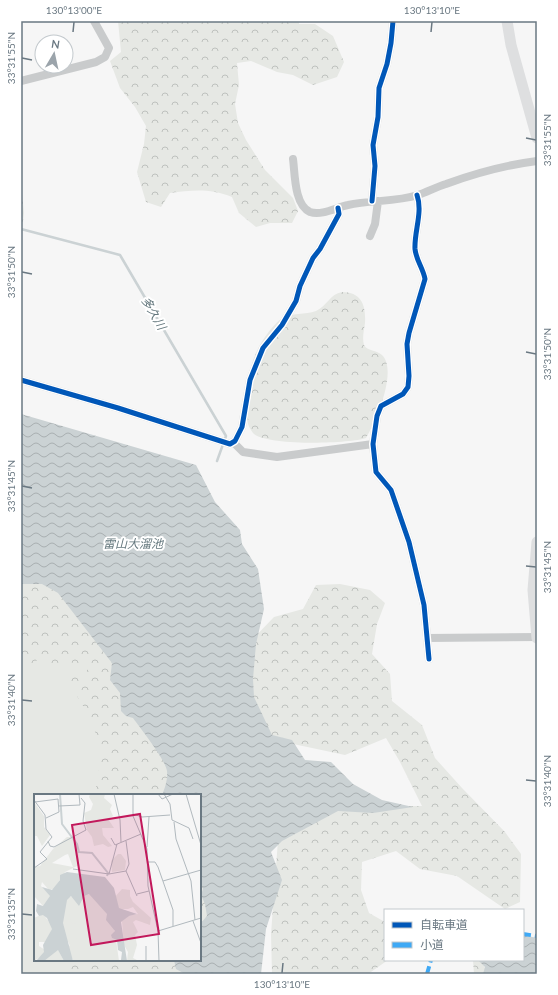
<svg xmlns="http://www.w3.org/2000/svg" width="558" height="995" font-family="Lato,'Noto Sans JP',sans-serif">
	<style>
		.grass { fill: #e6e8e4 }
		.forest { fill: url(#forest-crowns) }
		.water { fill: url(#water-waves) }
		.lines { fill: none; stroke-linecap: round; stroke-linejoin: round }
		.stream { stroke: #cbd2d4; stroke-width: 2.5 }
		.street { stroke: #c9cbcc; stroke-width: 8 }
		.secondary { stroke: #dedfe0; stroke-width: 11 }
		.quiet { stroke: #3fa9f5; stroke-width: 4; stroke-dasharray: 8 4; stroke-linecap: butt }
		.cycleway-casing { stroke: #fff; stroke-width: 8 }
		.cycleway { stroke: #0057b8; stroke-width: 5 }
		.ticks { fill: none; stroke: #6a7882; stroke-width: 1.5 }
		.labels { text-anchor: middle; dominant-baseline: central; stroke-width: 4; stroke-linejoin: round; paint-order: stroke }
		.water-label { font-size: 12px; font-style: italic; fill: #65787e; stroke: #fff }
		.inset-river { fill: none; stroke: #cbd2d4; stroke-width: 2 }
		.inset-road { fill: none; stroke: #b1b9be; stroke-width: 1 }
		.view { fill: #c2185b; fill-opacity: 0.15; stroke: #c2185b; stroke-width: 2 }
		.inset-edge { fill: none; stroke: #6a7882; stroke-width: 2 }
		.neatline { fill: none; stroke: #6a7882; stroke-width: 1.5 }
		.ticks-label { font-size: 10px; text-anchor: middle; fill: #6a7882 }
	</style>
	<defs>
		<pattern id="forest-crowns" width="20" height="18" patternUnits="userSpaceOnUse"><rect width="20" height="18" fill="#e6e8e4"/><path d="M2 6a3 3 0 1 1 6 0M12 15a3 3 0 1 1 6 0" fill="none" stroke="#bec1be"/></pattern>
		<pattern id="water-waves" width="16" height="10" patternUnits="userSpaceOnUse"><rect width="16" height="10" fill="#cbd2d4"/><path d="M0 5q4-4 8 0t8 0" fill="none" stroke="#a9afb1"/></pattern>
	</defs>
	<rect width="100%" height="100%" fill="#f6f6f6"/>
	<!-- grass -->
	<path class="grass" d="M21 601 97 656 149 795H35V960H166L169 974H21Z"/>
	<!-- forest -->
	<path class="forest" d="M118 21H299V24H315L333 36 344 62 337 77 313 85 293 75 277 72 251 61 237 63 239 85 235 104 238 123 246 140 265 170 293 198 298 211 292 223H270L256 227 239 213 232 197C210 188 192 190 170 193L161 207 146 202 137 172 144 144 146 126 135 107 120 88 110 61 121 52Z
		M21 183 24 213 21 237Z
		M342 292C362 292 366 306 365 323 364 330 362 338 364 345 367 351 377 350 382 355 398 370 376 422 366 438 349 444 265 446 253 433 244 422 247 411 248 398 249 388 249 377 251 368 254 352 268 329 281 319 292 312 305 315 316 311 327 306 330 294 342 292Z
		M21 578 55 583 106 643 169 757 171 795H95L96 787 100 775 97 764 102 751 94 729 87 720V711L80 702 70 681 74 672 82 674 93 665H95L90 662C80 667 75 666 67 659L46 668 42 662 40 655 35 663 21 669Z
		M340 584 370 590 385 603 377 624 372 654 390 674 392 701 422 725 435 758 462 788 505 832 521 854 520 902 505 909 457 876 420 869 396 851 362 862 361 890 369 913 385 922V960H388L368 974H272L271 934 278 840 338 806H422L400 762 386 738 345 755 265 738 249 703 247 645 274 617 303 609 316 585Z
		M200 864 214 915 200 936Z
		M61 960H180L202 974H66L60 964Z
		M473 960H481L486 970 485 974H474Z"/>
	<!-- water -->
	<path class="water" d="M21 414 196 465 215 502 240 530 242 544 258 569 264 609 256 644 253 679 254 697 272 735 292 740 305 760 331 762 353 784 382 800 413 807 373 813 338 811 282 841 271 852 282 880 266 929 261 974H185L176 969 174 960H200V924L207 916 205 904 201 895 203 889 200 877V795H162C165 788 168 779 167 771 165 759 141 729 133 718L126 716 121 711 120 693 110 680 112 663 58 593 42 584H21Z
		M523 935 537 938V974H483L485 967 478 960H523Z"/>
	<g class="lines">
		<!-- stream -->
		<path class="stream" d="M21 229 120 255 226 436 217 461"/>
		<!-- street -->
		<path class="street" d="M21 81 96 62 105 57 109 48 94 21
			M293 159C295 173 294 205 310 212 322 216 337 207 348 205 371 200 396 202 418 195 427 192 436 187 446 184 476 173 506 165 537 161
			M417 195C423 212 414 232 415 249 416 260 423 268 425 279L409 333 407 344 409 376 408 387 403 394 381 406 377 416 373 444 376 472 391 490 409 542 424 605 429 659
			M372 201 375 166 373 145 378 117 379 88 387 64 391 43 393 21
			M370 236 375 224 378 201
			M21 380 118 408 230 444 235 441 242 427 250 380 263 348 282 325 296 301 300 286 313 258 320 249 339 214 338 208
			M233 442 243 452 277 457 373 444
			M427 638 537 637"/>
		<!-- secondary -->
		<path class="secondary" d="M507 21 511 45 537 138
			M537 542 533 590 537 638"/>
		<!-- quiet -->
		<path class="quiet" d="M523 934 537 936
			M427 974 431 960"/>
		<defs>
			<path id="cycleway" d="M417 195C423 212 414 232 415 249 416 260 423 268 425 279L409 333 407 344 409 376 408 387 403 394 381 406 377 416 373 444 376 472 391 490 409 542 424 605 429 659
				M372 201 375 166 373 145 378 117 379 88 387 64 391 43 393 21
				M21 380 118 408 230 444 235 441 242 427 250 380 263 348 282 325 296 301 300 286 313 258 320 249 339 214 338 208"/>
		</defs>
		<!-- cycleway casing -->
		<use href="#cycleway" class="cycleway-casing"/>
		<!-- cycleway -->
		<use href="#cycleway" class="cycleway"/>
	</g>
	<!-- ticks -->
	<path class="ticks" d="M73 32 74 22M431 32 432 22M22 58 32 60M526 138 536 140M22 272 32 274M526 352 536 354M22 486 32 488M526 566 536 567M22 700 32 701M526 780 536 781M22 914 32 915M282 973 283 963"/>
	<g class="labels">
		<!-- water labels -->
		<g class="water-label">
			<text transform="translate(154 313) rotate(60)">多久川</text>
			<text x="133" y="543">雷山大溜池</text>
		</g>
	</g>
	<!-- overview -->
	<g transform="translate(34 794)">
		<rect width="167" height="167" fill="#f6f6f6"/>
		<path d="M51 103 63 108 83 167H41L38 162 30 128 35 104Z" fill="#e6e8e4"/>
		<path d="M56 0H71L70 4 78 11 76 15 79 22 74 25 80 34H68L69 41 78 52 74 53 69 50 60 52 58 43 53 36 50 19 57 16 59 10 55 3ZM0 8 10 22V33L16 41 8 52 3 42H0ZM33 43H38L44 52 45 71 31 78 20 95 15 96 8 88 7 92 17 102 10 113 0 102V73L6 72 19 55ZM34 60 39 73 18 69 31 61ZM84 60H87L92 67 91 76 78 78 77 67ZM88 95 96 96V102L99 108 117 124 116 131 102 126 99 128 104 138 101 141 103 151 99 164 105 167H93L94 158 90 151 88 127 94 122 104 120 99 113 94 115H84L80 104ZM56 100 73 119 80 132 85 167H74L71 159 66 157 64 142 67 135 65 131V119L60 112 62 109 50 113 51 122 47 126 44 125 41 117 35 120 38 129 44 130 41 138 47 167 39 166 33 155 37 150 32 147 28 125 33 103ZM9 120 19 133 12 148H5V152L11 156 9 161 0 167V124ZM53 132 57 139 53 149 57 152 56 159 50 156 53 152 50 144H53L50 141ZM24 155 30 167H9L22 156Z" fill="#e6e8e4" fill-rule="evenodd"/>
		<path d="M33 78 71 83 80 94 85 114 103 120 95 122 87 128 93 167 87 166 88 158 84 156 83 146 78 144 77 141 81 137 72 126 73 120 55 100 50 102 45 112 37 102 33 106 29 129 39 167H30L24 156 10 167H2L10 158 9 151 18 135 13 124 9 121 5 122 2 117 3 110 9 112 16 102 8 93 18 96 26 86V81Z" fill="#cbd2d4"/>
		<path class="inset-river" d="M26 0 28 30 43 50 45 58 58 59 74 79 73 82"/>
		<path class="inset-road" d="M80 0 86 26 87 48M99 0V22L113 55 114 92 124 137 125 167M124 0 128 5 139 0M130 0 136 10 138 26 155 34 159 45M152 0 167 51M0 6 11 21 12 35 18 43 6 58 13 65 0 74M1 8 24 5 25 18 12 24M25 12 46 11 45 0M99 20 108 23 136 21M140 28 142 45 157 87 161 126M77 44 81 51 107 40M14 47 16 52 20 53 52 36 49 27 51 9 47 4M92 47 95 70 92 77 103 102M113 53 115 23M113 68H121L124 73 139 116V132M39 75 75 80 83 50M75 80 92 77M129 87 167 76M103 100 115 97M159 127 167 149M124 137 167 124M112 152V167"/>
		<path class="view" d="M106 20 125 140 57 151 38 31Z"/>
		<rect width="167" height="167" class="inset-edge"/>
	</g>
	<!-- border -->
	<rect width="558" height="995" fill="none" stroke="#ffffff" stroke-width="44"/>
	<!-- legend -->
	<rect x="384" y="909" width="140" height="52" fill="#ffffff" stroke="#c3c9cd"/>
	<rect x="392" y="922" width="20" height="6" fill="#0057b8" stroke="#c3c9cd"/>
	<text x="420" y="929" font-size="12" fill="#6a7882">自転車道</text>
	<rect x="392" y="942" width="20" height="6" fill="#3fa9f5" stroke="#c3c9cd"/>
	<text x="420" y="949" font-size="12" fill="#6a7882">小道</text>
	<!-- north arrow -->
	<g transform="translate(54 54) rotate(9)"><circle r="19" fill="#ffffff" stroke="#c3c9cd"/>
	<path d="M0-3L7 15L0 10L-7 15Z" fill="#9ba4ab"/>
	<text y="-6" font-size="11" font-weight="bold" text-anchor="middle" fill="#6a7882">N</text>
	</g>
	<rect x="22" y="22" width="514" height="951" class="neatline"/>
	<g class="ticks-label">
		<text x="74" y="14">130°13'00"E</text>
		<text x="432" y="14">130°13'10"E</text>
		<text transform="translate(11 58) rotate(-90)" y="4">33°31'55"N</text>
		<text transform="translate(547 140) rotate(-90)" y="4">33°31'55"N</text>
		<text transform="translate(11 272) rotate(-90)" y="4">33°31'50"N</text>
		<text transform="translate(547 354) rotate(-90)" y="4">33°31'50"N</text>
		<text transform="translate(11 486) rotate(-90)" y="4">33°31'45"N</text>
		<text transform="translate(547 567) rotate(-90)" y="4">33°31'45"N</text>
		<text transform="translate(11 700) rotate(-90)" y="4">33°31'40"N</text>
		<text transform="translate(547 781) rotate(-90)" y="4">33°31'40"N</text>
		<text transform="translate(11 914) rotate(-90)" y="4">33°31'35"N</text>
		<text x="282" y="988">130°13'10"E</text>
	</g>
</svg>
